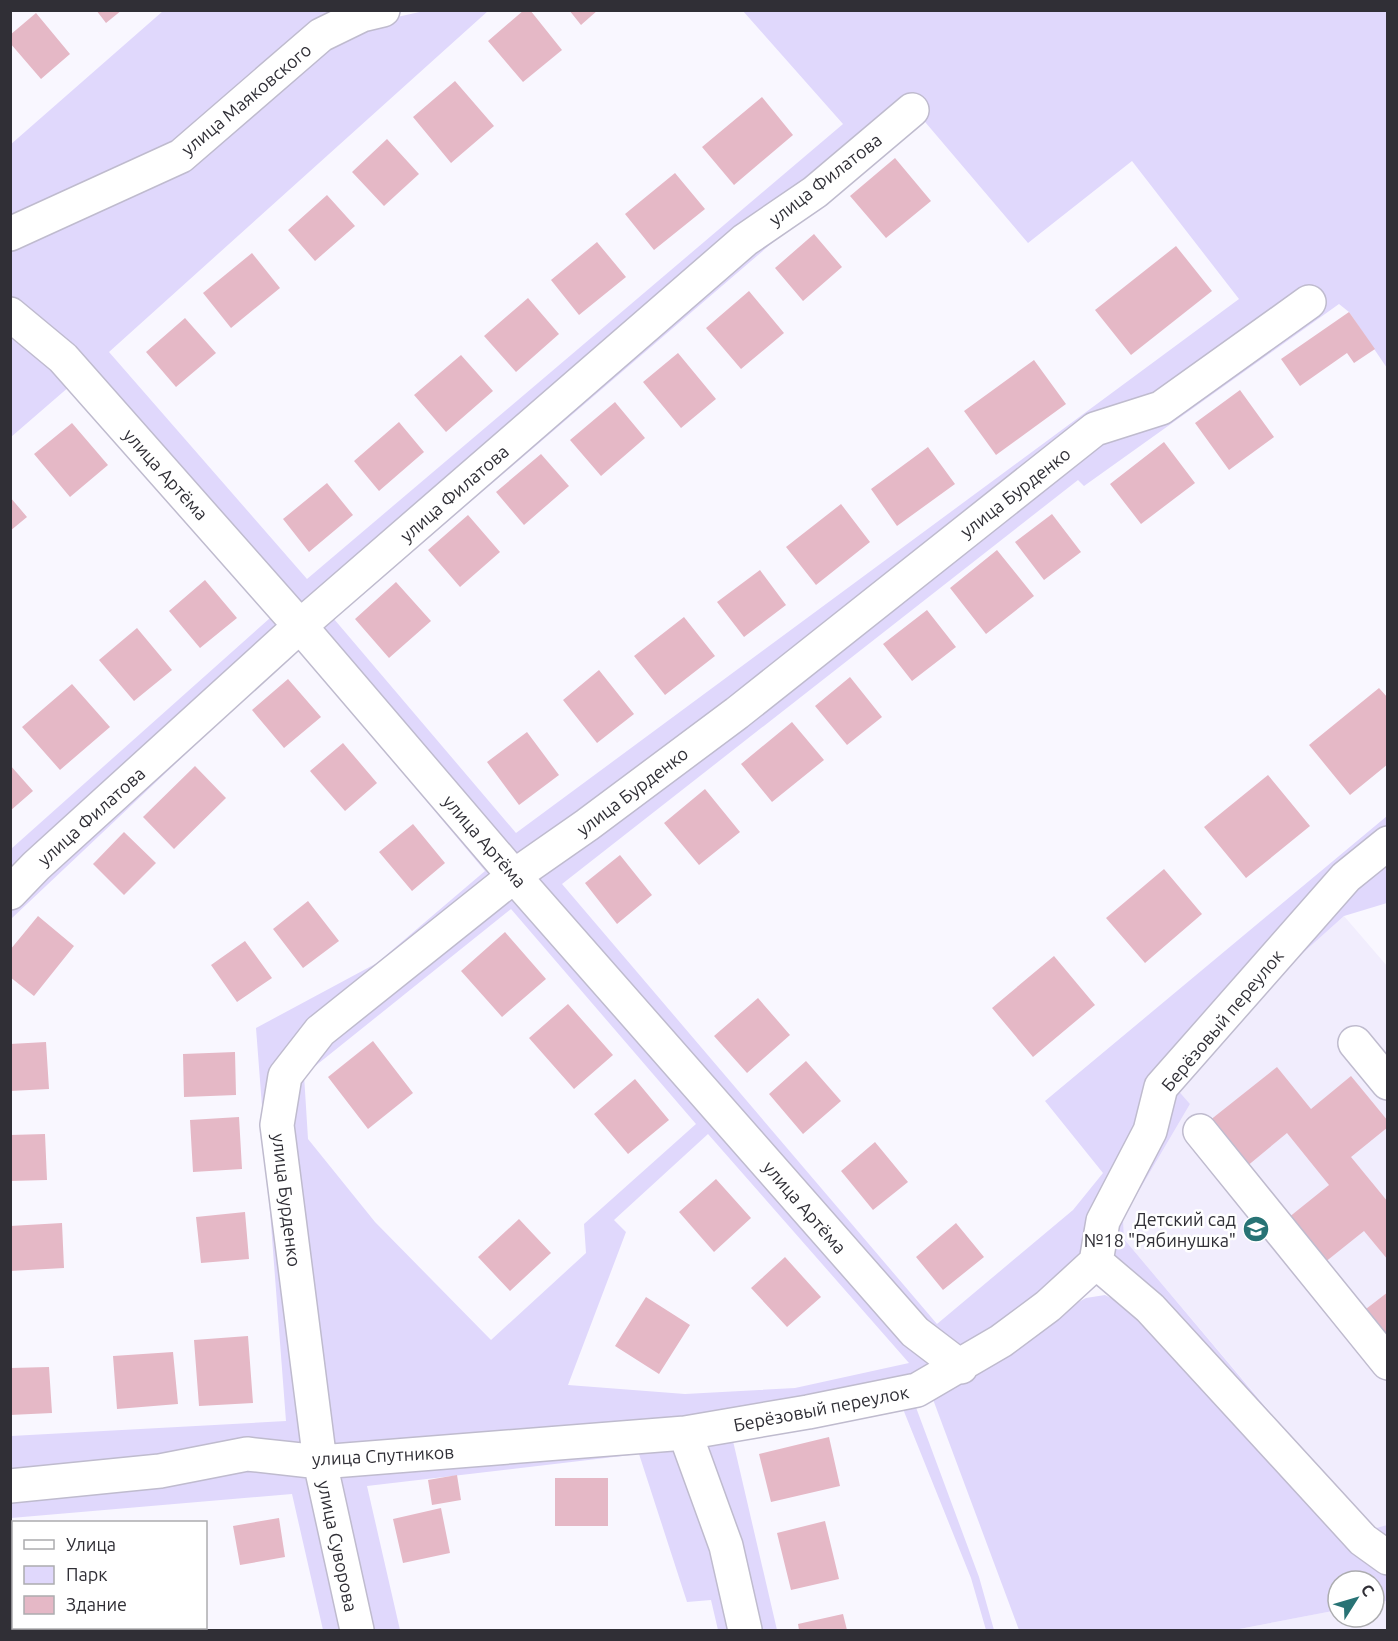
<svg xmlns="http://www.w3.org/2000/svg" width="1398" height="1641" font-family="Ubuntu,sans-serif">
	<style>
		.built { fill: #f1edfd }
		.green { fill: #e0d8fc; fill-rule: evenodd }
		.building { fill: #e5b8c6 }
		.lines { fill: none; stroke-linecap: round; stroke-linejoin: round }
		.minor-casing { stroke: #bfbbce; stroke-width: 36 }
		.minor { stroke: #fff; stroke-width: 33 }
		.labels { text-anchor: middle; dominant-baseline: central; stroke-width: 5; stroke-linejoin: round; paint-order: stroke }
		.street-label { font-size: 18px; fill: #302f36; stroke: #fff }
		.poi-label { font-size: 18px; fill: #302f36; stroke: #fff; text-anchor: end }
	</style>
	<rect width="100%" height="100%" fill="#f9f7ff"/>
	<!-- built -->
	<path class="built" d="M1344 916 1387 966V1525L1370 1530 1124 1239 1123 1218 1190 1104 1176 1088 1237 1012Z
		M1387 1601V1630H1234L1338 1610V1617H1374V1603Z"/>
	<!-- green -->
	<path class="green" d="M163 11H347L174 147 11 223 10 145Z
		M424 11H488L109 352 307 579 843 124 743 11H1387V368L1349 312 1339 304 1084 486 1078 480 562 884 937 1324 1073 1210 1103 1173 1045 1101 1387 816V831L1337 872 1149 1088 1143 1132 1095 1224 1089 1258 1039 1304 969 1348H953L922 1325 540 887 538 879 545 866 742 722 1099 436 1165 417 1323 298H1301L1160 398 1093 420 732 705 582 818 532 854 521 858 511 856 318 631V621L748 247 819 196 916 111 909 104 813 185 739 235 309 610 297 611 68 354 16 311 11 302V245L186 166 327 42 366 24ZM920 116 1028 243 1132 161 1239 299 516 833 334 619Z
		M10 324 61 364 287 620 285 631 31 859 11 881V849L270 618 70 386 11 437Z
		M294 641 503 875 278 1072 309 1447 11 1477V1436L286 1421 256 1028 377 963 485 871 298 648 11 919V903Z
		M1387 854V903L1344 916 1237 1012Z
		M515 888 937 1362 935 1371 683 1423 327 1449 287 1129 294 1080 325 1040ZM511 909 696 1124 584 1224 586 1253 491 1340 375 1222 308 1139 304 1075ZM708 1134 909 1363 795 1388 685 1394 568 1385 626 1232 614 1220Z
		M1176 1088 1190 1104 1123 1218 1124 1239 1369 1530 1387 1525V1545L1370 1530 1154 1295 1120 1264 1111 1251 1110 1226 1159 1135 1169 1098Z
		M1105 1295 1133 1309 1387 1574V1601L1374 1603V1581H1338V1610L1234 1630H1019L931 1394 1056 1314 1086 1298Z
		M914 1402 979 1577 994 1630H986L971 1578 903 1409 733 1441 777 1630H754L707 1447 718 1435Z
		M669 1449 685 1461 737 1630H718L711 1600 687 1602 639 1454 367 1486 400 1630H366L334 1481 350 1468Z
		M248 1463 306 1470 349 1630H323L292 1494 11 1518V1494Z"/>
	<!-- building -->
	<path class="building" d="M96 10H122L106 23Z
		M524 10H530L562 50 523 82 488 41Z
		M569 10H598L581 25Z
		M36 13 70 54 41 79 10 43V35Z
		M455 81 494 126 451 163 413 117Z
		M762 97 793 135 734 185 702 147Z
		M387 139 419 174 384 206 352 172Z
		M895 158 931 201 886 238 850 196Z
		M675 173 705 209 654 250 625 214Z
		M327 195 355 226 315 261 288 230Z
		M814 234 842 267 803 301 775 268Z
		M597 242 626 277 579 315 551 280Z
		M1176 246 1212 291 1131 355 1095 310Z
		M252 253 280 288 231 328 203 293Z
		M749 291 784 333 741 369 706 328Z
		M528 298 559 334 516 372 484 336Z
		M1349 312 1375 349 1354 363 1347 353 1300 386 1281 359Z
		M185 318 216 353 176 387 146 352Z
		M678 353 716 399 681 428 643 382Z
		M461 355 493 391 446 432 414 395Z
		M1034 360 1066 404 996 455 964 411Z
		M1240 390 1274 437 1229 470 1195 423Z
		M615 402 645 438 601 476 570 440Z
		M399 422 424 452 379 491 354 461Z
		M72 423 108 465 70 497 34 454Z
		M1164 442 1195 483 1141 524 1110 484Z
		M928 447 955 484 897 526 871 489Z
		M541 454 569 486 524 525 496 492Z
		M327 483 353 515 309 552 283 519Z
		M10 497 27 517 10 531Z
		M841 504 870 542 816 585 786 547Z
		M1052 514 1081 552 1044 580 1015 542Z
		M468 515 500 552 460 587 428 550Z
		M997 550 1034 596 986 634 950 588Z
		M760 570 786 605 744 637 717 602Z
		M205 580 237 618 200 648 169 611Z
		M396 582 431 621 389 658 355 619Z
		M927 610 956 647 912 681 883 644Z
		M684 617 715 656 665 695 634 656Z
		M137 628 172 670 134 701 99 660Z
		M599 670 634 714 597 743 563 700Z
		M850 677 882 717 847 745 815 706Z
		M288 679 321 717 284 748 252 710Z
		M72 684 110 727 60 770 22 727Z
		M1379 688 1388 698V764L1350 795 1309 745Z
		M792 722 824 760 772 802 741 764Z
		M527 732 559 775 519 805 487 762Z
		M343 743 377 783 345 811 310 771Z
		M10 765 33 791 10 811Z
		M195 766 226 798 174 849 143 817Z
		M1268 775 1310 826 1246 878 1204 827Z
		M705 789 740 832 699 865 664 823Z
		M413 824 445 863 412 891 379 852Z
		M124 832 156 863 124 895 93 864Z
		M620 855 652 895 617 924 585 883Z
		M1164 869 1202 914 1145 963 1106 918Z
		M308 901 339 941 303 968 273 929Z
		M38 916 74 946 34 996 10 977V950Z
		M505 932 546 979 502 1017 461 971Z
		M245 941 272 978 237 1002 211 965Z
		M1054 956 1095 1005 1033 1057 992 1008Z
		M758 998 790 1035 747 1073 714 1036Z
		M568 1004 613 1055 574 1089 529 1038Z
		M373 1041 413 1093 368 1129 328 1077Z
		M46 1042 49 1089 10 1091V1044Z
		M235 1052 236 1095 184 1097 183 1054Z
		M806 1061 841 1101 803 1134 769 1094Z
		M1277 1067 1311 1109 1351 1076 1388 1121V1127L1351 1157 1388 1202V1260L1364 1231 1324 1263 1288 1218 1329 1185 1287 1133 1246 1167 1209 1121Z
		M635 1079 669 1120 628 1154 594 1114Z
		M239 1117 242 1169 193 1172 190 1120Z
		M45 1134 47 1180 10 1181V1135Z
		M875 1142 908 1182 873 1210 841 1171Z
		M716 1179 751 1218 714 1252 679 1212Z
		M245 1212 249 1259 201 1263 196 1217Z
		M519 1219 551 1253 510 1291 478 1257Z
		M62 1223 64 1268 10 1271V1226Z
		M956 1223 984 1257 943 1290 916 1257Z
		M785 1257 821 1297 787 1327 751 1288Z
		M1388 1292V1344L1362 1312Z
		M646 1297 690 1325 659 1374 615 1346Z
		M248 1336 253 1403 199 1406 194 1340Z
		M173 1352 178 1404 117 1409 113 1356Z
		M49 1367 52 1413 10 1415V1368Z
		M829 1437 840 1486 771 1502 759 1454Z
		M457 1475 461 1500 432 1505 428 1480Z
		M555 1478H608V1526H555Z
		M441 1508 450 1553 403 1563 393 1519Z
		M279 1518 285 1557 240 1565 233 1526Z
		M825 1521 839 1579 791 1590 777 1533Z
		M843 1614 847 1630H799L798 1624Z"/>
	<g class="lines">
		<defs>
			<path id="minor" d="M10 234 181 156 321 35 362 15 383 10
				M10 314 63 358 300 626 514 876 915 1332 961 1367
				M10 893 36 866 300 626 745 240 815 192 912 110
				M1355 1043 1388 1083
				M1200 1131 1388 1363
				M1096 1262 1150 1308 1363 1540 1388 1558
				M685 1433 726 1546 745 1630
				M10 1486 160 1471 247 1454 320 1462 685 1433 808 1412 917 1390 1001 1341 1048 1306 1096 1262 1103 1221 1150 1131 1161 1087 1346 877 1388 843
				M357 1630 320 1462 277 1125 285 1076 320 1031 514 876 587 825 737 713 1095 429 1161 408 1309 302"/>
		</defs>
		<!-- minor casing -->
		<use href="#minor" class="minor-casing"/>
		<!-- minor -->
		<use href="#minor" class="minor"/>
	</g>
	<!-- icons -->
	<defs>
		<symbol id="school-disc" viewBox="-11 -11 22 22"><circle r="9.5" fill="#287375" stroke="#fff"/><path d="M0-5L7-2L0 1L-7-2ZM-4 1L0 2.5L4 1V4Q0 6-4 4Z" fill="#fff"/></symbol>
	</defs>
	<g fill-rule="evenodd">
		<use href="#school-disc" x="1241" y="1214" width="30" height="30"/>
	</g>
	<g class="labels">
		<!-- street labels -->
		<g class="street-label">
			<text transform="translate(246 99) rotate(-40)">улица Маяковского</text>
			<text transform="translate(825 179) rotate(-38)">улица Филатова</text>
			<text transform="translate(166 474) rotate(48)">улица Артёма</text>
			<text transform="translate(1015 492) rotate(-38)">улица Бурденко</text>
			<text transform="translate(454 493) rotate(-41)">улица Филатова</text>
			<text transform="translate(632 791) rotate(-37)">улица Бурденко</text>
			<text transform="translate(91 816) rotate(-42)">улица Филатова</text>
			<text transform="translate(485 841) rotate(49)">улица Артёма</text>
			<text transform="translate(1222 1020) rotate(-50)">Берёзовый переулок</text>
			<text transform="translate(287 1200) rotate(83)">улица Бурденко</text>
			<text transform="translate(805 1207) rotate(49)">улица Артёма</text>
			<text transform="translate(821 1408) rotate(-11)">Берёзовый переулок</text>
			<text transform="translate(383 1455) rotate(-3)">улица Спутников</text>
			<text transform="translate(338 1546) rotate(78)">улица Суворова</text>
		</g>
		<!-- poi labels -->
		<g class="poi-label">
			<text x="1236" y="1219">Детский сад<tspan x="1236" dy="21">№18 "Рябинушка"</tspan></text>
		</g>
	</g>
	<!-- border -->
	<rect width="1398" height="1641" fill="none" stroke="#302f36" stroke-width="24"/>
	<!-- legend -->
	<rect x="12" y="1521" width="195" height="108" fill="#ffffff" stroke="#acacaf" stroke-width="1.5"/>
	<rect x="24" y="1540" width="30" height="9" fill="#ffffff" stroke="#acacaf" stroke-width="1.5"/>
	<text x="66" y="1551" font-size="18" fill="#302f36">Улица</text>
	<rect x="24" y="1566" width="30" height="18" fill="#e0d8fc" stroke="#acacaf" stroke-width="1.5"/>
	<text x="66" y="1581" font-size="18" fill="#302f36">Парк</text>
	<rect x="24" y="1596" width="30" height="18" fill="#e5b8c6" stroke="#acacaf" stroke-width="1.5"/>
	<text x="66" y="1611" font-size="18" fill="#302f36">Здание</text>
	<!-- north arrow -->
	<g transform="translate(1356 1599) rotate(53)"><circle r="28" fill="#ffffff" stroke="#acacaf" stroke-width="1.5"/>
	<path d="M0-4.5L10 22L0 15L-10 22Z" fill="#287375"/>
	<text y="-9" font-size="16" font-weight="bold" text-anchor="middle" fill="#302f36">С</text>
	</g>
</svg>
